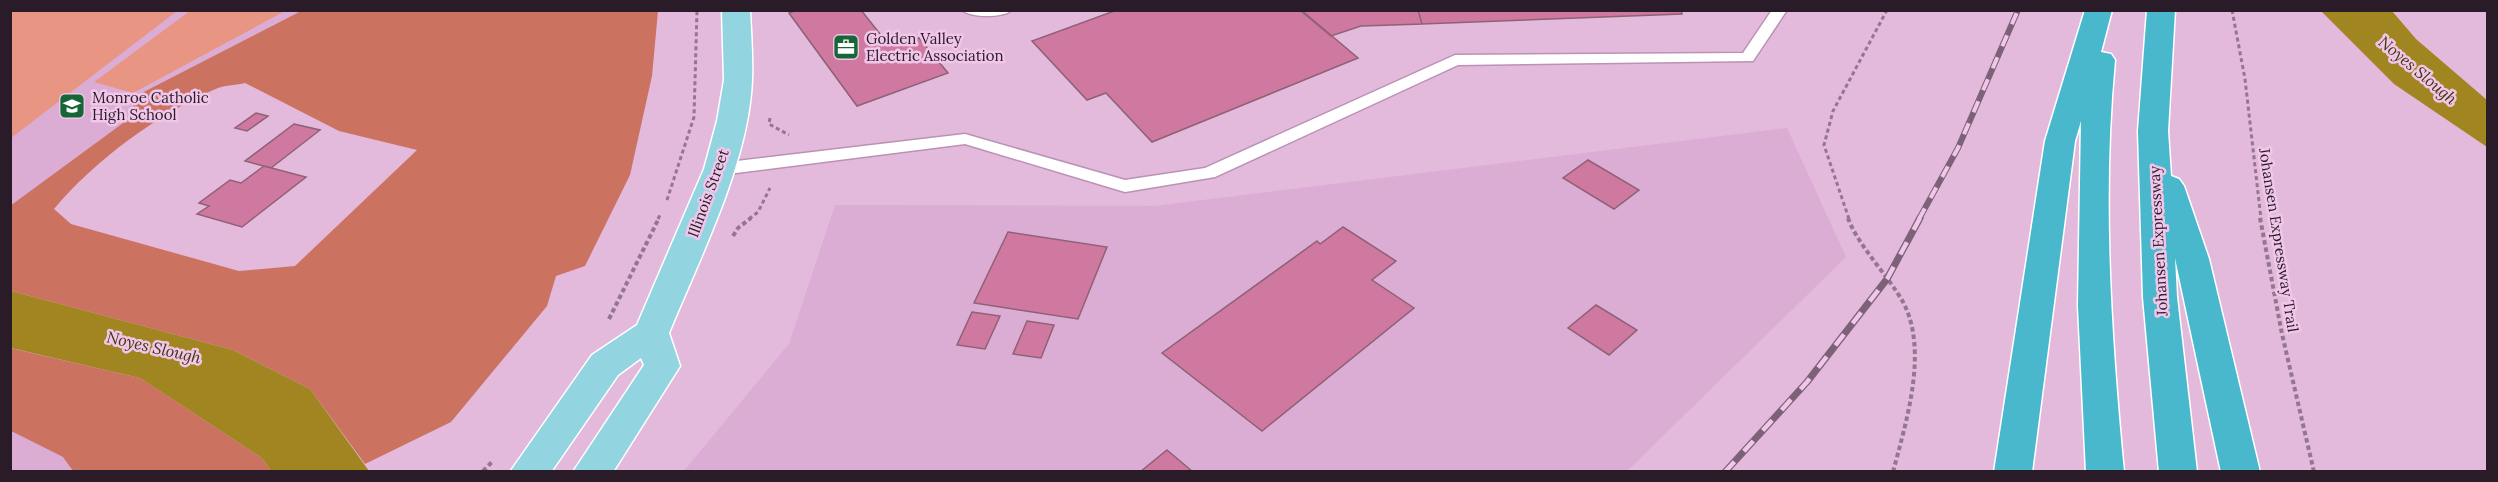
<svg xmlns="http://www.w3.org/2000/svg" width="2498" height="482" font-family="Lora,serif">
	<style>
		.built { fill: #dbacd4 }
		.green { fill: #e99584 }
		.forest { fill: #cc7261; fill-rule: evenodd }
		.water { fill: #a18521 }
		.building { fill: #cf79a0; stroke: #8f6175; stroke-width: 1.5 }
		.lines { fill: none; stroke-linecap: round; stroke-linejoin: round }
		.lane-casing { stroke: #ba92b4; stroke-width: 3 }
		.primary-casing { stroke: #fff; stroke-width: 3 }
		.highway-casing { stroke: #fff; stroke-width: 3 }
		.path-far1 { stroke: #94768f; stroke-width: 3; stroke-dasharray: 4 3; stroke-linecap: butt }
		.path { stroke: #94768f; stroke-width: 4; stroke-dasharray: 4.5 3; stroke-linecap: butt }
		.lane { fill: #fff; fill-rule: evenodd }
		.primary { fill: #92d4e0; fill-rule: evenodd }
		.highway { fill: #49b8cc; fill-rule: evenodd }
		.rail-far1-casing { stroke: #7c6177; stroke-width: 6 }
		.rail-casing { stroke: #7c6177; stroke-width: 7 }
		.rail-far1 { stroke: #f0c6e9; stroke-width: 4; stroke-dasharray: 12; stroke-linecap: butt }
		.rail { stroke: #f0c6e9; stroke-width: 4.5; stroke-dasharray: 14; stroke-linecap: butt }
		.labels { text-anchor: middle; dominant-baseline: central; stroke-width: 5; stroke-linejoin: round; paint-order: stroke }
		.poi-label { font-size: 15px; fill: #2a1b28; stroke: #f0c6e9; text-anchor: start }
		.street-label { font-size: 15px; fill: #2a1b28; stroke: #f0c6e9 }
		.water-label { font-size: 16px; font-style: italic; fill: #43360e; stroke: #f0c6e9 }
	</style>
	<rect width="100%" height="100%" fill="#e3b9dc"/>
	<!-- built -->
	<path class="built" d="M11 11H301L274 24 134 115 11 206Z
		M1787 128 1846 257 1627 471 1178 472 1160 456 1139 472H683L789 344 835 205 1155 206Z
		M10 431 63 457 73 471H11Z"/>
	<!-- green -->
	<path class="green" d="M11 10H177V11L11 138Z
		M191 10 285 11 133 93 94 82Z"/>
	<!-- forest -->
	<path class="forest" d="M301 11H658L652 76 630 175 585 266 556 276 547 306 451 422 365 464 310 389 233 350 11 291 10 206 134 115 132 98ZM245 83 339 131 417 150 295 266 239 271 71 224 54 209C94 161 160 112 218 88 226 85 237 85 245 83Z
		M10 348 140 378 262 458 271 471H73L63 457 11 431Z"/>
	<!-- water -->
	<path class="water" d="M2321 11H2392L2416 39 2487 100V147L2394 84Z
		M11 291 233 350 310 389 369 471H271L262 458 140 378 11 348Z"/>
	<!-- building -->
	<path class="building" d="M797 10H861L884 39 899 34 907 43 919 38 948 73 857 106 789 13Z
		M1117 10H1301L1358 58 1152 142 1106 93 1087 100 1032 41Z
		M1418 10H1681L1682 14 1422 24Z
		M1418 10 1422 24 1361 26 1331 36 1301 11Z
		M256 113 268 116 247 131 235 128Z
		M294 124 320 130 271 168 245 161Z
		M1588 160 1639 190 1614 209 1563 178Z
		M264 166 306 177 242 227 197 214 209 206 199 203 230 180 241 183Z
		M1343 227 1396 261 1372 280 1414 308 1262 431 1162 353 1317 241 1320 244Z
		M1008 232 1107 247 1078 319 974 303Z
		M1596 305 1637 330 1609 355 1568 328Z
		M972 312 1000 316 985 349 957 345Z
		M1027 321 1054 325 1041 358 1013 354Z
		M1167 450 1193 472H1140Z"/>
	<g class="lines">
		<defs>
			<path id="lane" d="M962 10H1012C1003 18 971 18 962 10Z
				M1772 10H1787L1753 61 1458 65 1215 177 1125 192 965 144 720 175 714 173 711 169 714 165 720 163 965 134 1125 180 1205 168 1455 55 1743 53Z"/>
			<path id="primary" d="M722 10H750C751 33 753 57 752 80 749 162 700 257 669 333L680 366 613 472H573L644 365 641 358 618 375 551 472H510L592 355 637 325 704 169 717 121 724 80Z"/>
			<path id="highway" d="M2085 10H2112L2101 52 2111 54 2115 60C2102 196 2111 336 2124 472H2086L2078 306 2081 121 2075 141 2032 472H1994L2045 141Z
				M2147 10H2175L2168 131 2171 176 2179 179 2184 186 2209 259 2260 472H2221L2175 258 2177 297 2197 472H2159L2143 297 2138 131Z"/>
		</defs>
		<!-- lane casing -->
		<use href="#lane" class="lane-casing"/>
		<!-- primary casing -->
		<use href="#primary" class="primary-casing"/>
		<!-- highway casing -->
		<use href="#highway" class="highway-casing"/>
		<!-- path-far1 -->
		<path class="path-far1" d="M2232 10 2245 79 2261 219
			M770 118 769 124 789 135
			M667 200 694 117 697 10
			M658 219 660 215
			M749 219 758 212 770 188
			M1849 219 1824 145 1833 111 1887 10"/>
		<!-- path -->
		<path class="path" d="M1848 218C1857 244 1889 277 1903 302 1929 351 1906 422 1893 472
			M2260 218 2282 334 2314 472
			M733 236 738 228 751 218
			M609 319 659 218
			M483 471 493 461"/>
		<!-- lane -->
		<use href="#lane" class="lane"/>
		<!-- primary -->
		<use href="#primary" class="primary"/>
		<!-- highway -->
		<use href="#highway" class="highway"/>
		<defs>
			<path id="rail-far1" d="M1919 219 1958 148 2018 10"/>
			<path id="rail" d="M1725 472 1807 382 1887 279 1920 218"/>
		</defs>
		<!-- rail-far1 casing -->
		<use href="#rail-far1" class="rail-far1-casing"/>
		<!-- rail casing -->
		<use href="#rail" class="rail-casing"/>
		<!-- rail-far1 -->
		<use href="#rail-far1" class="rail-far1"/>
		<!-- rail -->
		<use href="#rail" class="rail"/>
	</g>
	<!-- icons -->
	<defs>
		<symbol id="office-square" viewBox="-11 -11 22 22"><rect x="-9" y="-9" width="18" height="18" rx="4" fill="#176636" stroke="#f0c6e9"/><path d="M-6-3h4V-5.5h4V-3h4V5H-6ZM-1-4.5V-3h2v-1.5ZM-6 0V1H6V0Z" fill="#fff"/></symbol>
		<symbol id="school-square" viewBox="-11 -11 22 22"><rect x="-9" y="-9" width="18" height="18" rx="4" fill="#176636" stroke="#f0c6e9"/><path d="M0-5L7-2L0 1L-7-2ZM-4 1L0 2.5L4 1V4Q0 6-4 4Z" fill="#fff"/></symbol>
	</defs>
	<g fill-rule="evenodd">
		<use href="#office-square" x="831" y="32" width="30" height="30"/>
		<use href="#school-square" x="57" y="91" width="30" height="30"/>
	</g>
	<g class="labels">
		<!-- poi labels -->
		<g class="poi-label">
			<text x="866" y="38">Golden Valley<tspan x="866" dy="17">Electric Association</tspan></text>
			<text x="92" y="97">Monroe Catholic<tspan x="92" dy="17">High School</tspan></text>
		</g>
		<!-- street labels -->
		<g class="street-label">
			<text transform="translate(708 193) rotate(-70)">Illinois Street</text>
			<text transform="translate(2279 240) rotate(81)">Johansen Expressway Trail</text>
			<text transform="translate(2158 241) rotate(-93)">Johansen Expressway</text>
		</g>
		<!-- water labels -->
		<g class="water-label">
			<text transform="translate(2418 70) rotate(40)">Noyes Slough</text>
			<text transform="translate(154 347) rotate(13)">Noyes Slough</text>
		</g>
	</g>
	<!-- border -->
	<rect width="2498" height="482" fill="none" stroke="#2a1b28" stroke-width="24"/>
</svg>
